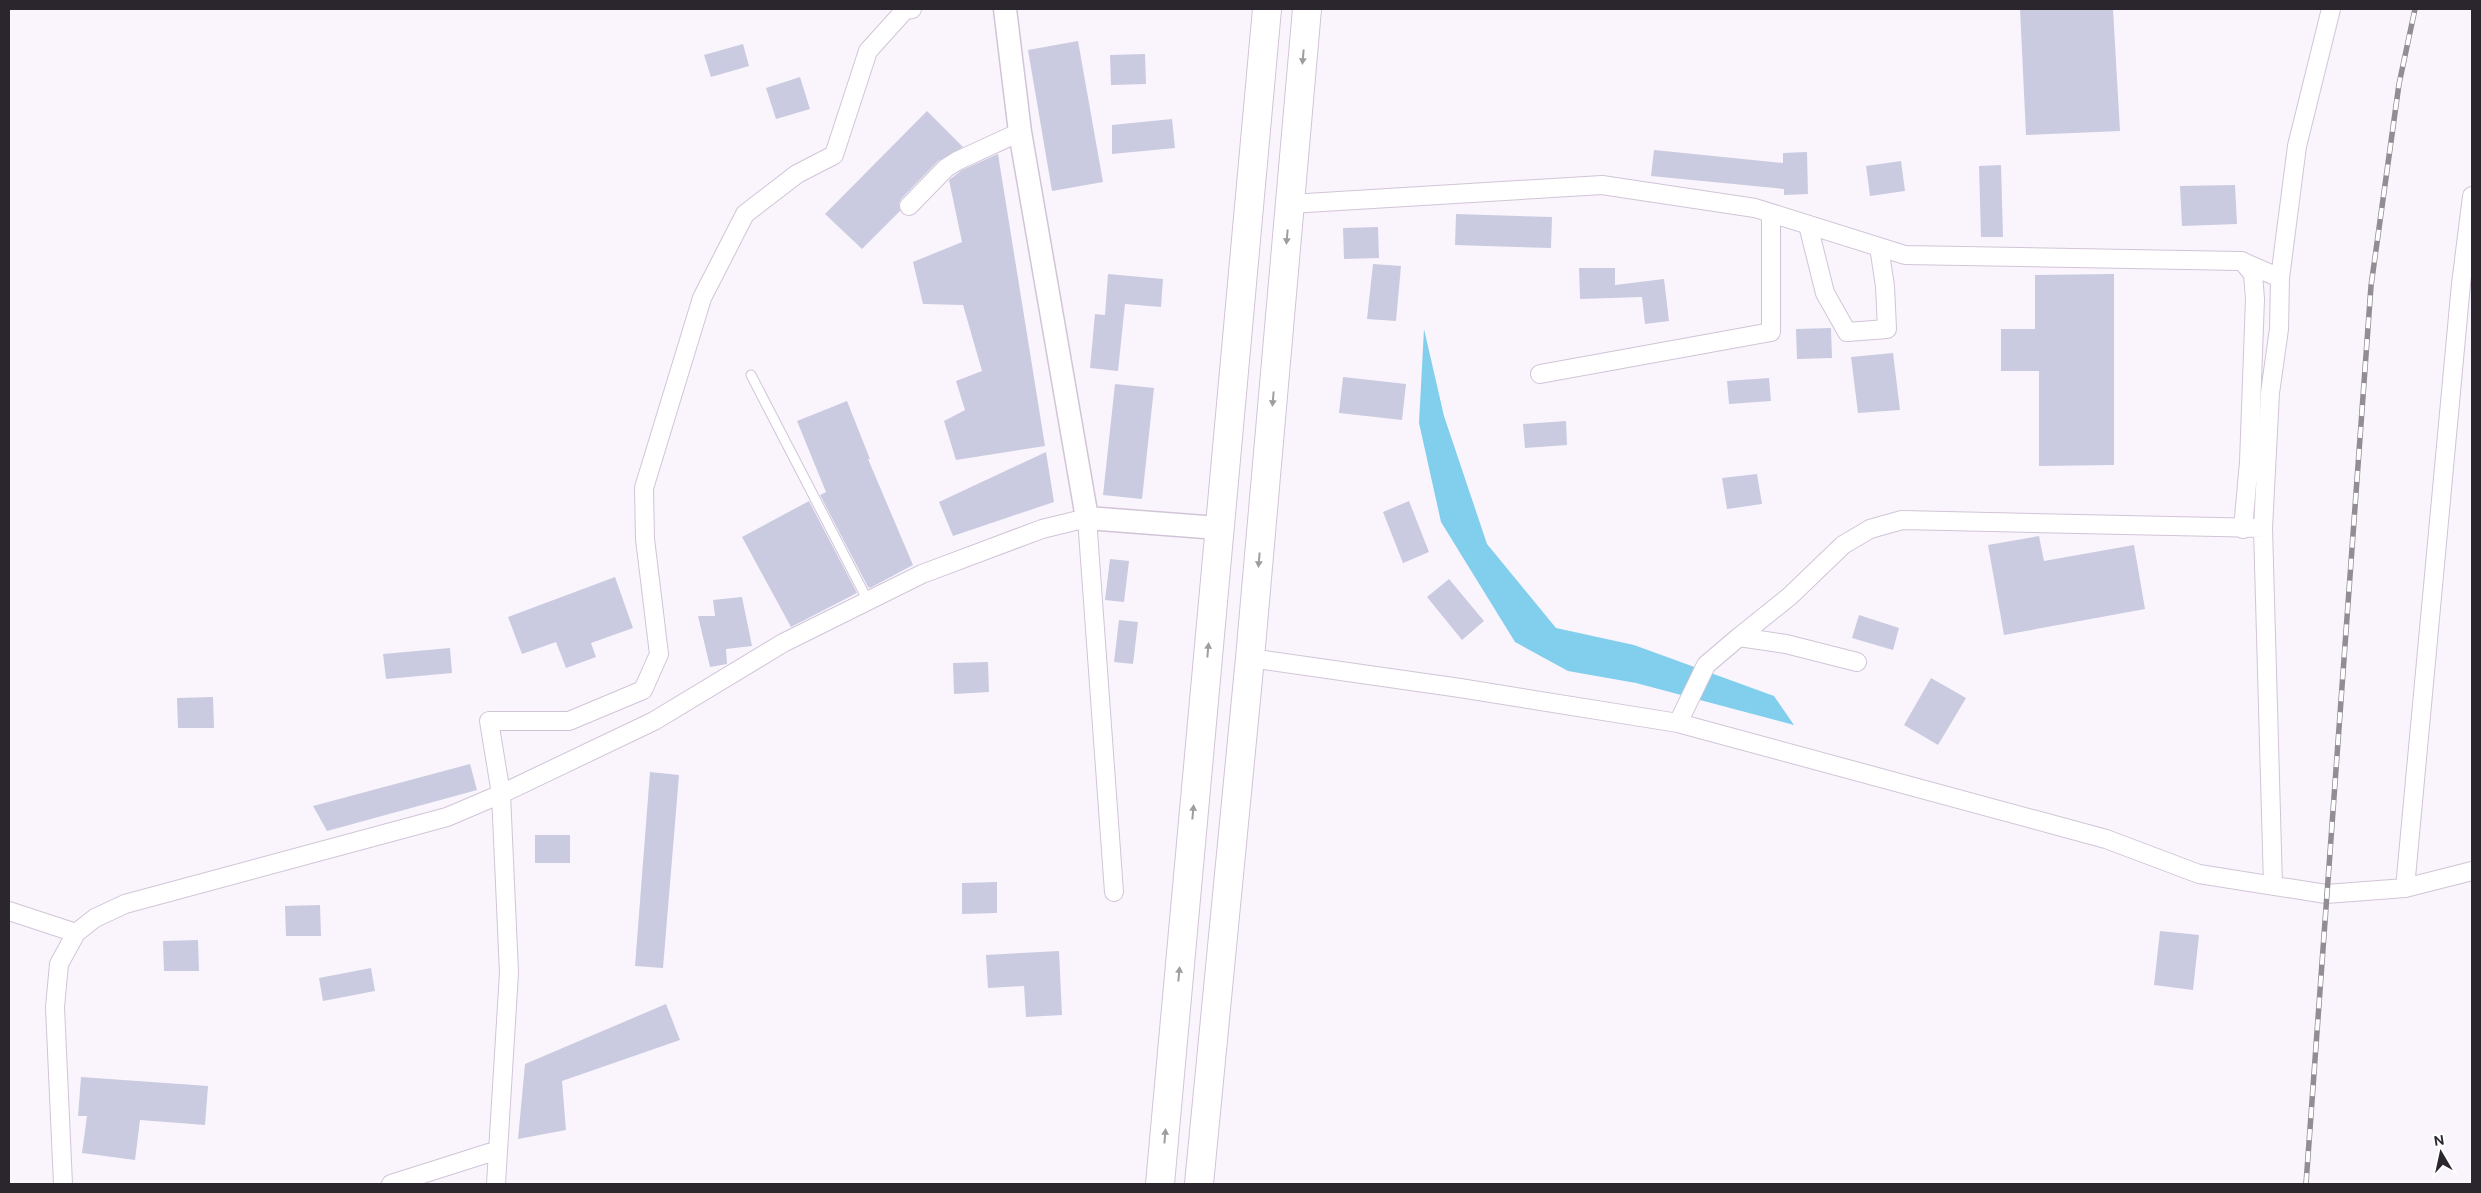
<svg xmlns="http://www.w3.org/2000/svg" width="2481" height="1193" font-family="'DM Sans',sans-serif">
	<style>
		.water { fill: #81cfed }
		.building { fill: #cacbe0 }
		.lines { fill: none; stroke-linecap: round; stroke-linejoin: round }
		.service-casing { stroke: #d1c4d7; stroke-width: 11 }
		.minor-casing { stroke: #d1c4d7; stroke-width: 20 }
		.tertiary-casing { stroke: #d1c4d7; stroke-width: 25 }
		.trunk-casing { stroke: #d1c4d7; stroke-width: 30 }
		.service { stroke: #fff; stroke-width: 9 }
		.minor { stroke: #fff; stroke-width: 18 }
		.tertiary { stroke: #fff; stroke-width: 22 }
		.trunk { stroke: #fff; stroke-width: 28 }
		.rail-casing { stroke: #928d95; stroke-width: 5.5 }
		.rail { stroke: #fff; stroke-width: 4; stroke-dasharray: 11; stroke-linecap: butt }
		.oneway { fill: #a09da0 }
	</style>
	<rect width="100%" height="100%" fill="#faf5fd"/>
	<!-- water -->
	<path class="water" d="M1424 329 1444 416 1487 544 1556 628 1634 645 1774 696 1794 725 1636 683 1568 671 1515 642 1441 522 1419 423Z"/>
	<!-- building -->
	<path class="building" d="M2020 9H2113L2120 131 2026 135Z
		M1078 41 1103 182 1052 191 1028 50Z
		M743 44 749 66 711 77 704 55Z
		M1145 54 1146 84 1111 85 1110 55Z
		M800 77 810 109 776 119 766 88Z
		M927 111 963 147 938 161 901 199 899 204 900 211 862 249 825 214Z
		M1172 119 1175 148 1112 154V125Z
		M1654 150 1783 163V153L1807 152 1808 194 1784 195V189L1651 176Z
		M998 154 1045 446 956 460 944 421 965 410 956 381 982 371 963 305 923 304 913 262 962 242 949 180 962 170Z
		M1901 161 1905 191 1870 196 1866 166Z
		M2001 165 2003 237H1981L1979 166Z
		M2235 185 2237 224 2182 226 2180 186Z
		M1456 214 1552 217 1551 248 1455 245Z
		M1378 227 1379 258 1344 259 1343 228Z
		M1373 264 1401 266 1396 321 1367 319Z
		M1579 268H1615V285L1664 279 1669 321 1645 324 1642 297 1580 299Z
		M1108 274 1163 279 1161 307 1125 304 1118 371 1090 368 1095 314 1105 315Z
		M2114 274V465L2039 466V371H2001V329H2035V275Z
		M1831 328 1832 358 1797 359 1796 329Z
		M1893 353 1900 410 1858 413 1851 357Z
		M1343 377 1406 384 1402 420 1339 413Z
		M1769 378 1771 401 1729 404 1727 381Z
		M1115 384 1154 388 1142 499 1103 495Z
		M847 401 870 459H868L913 565 870 588 868 587 820 495 826 492 797 421Z
		M1566 421 1567 445 1525 448 1523 424Z
		M1046 452 1054 502 953 536 939 502Z
		M1757 474 1762 504 1727 509 1722 478Z
		M809 501 857 593 791 627 742 537Z
		M1409 501 1429 552 1403 563 1383 512Z
		M2039 536 2044 561 2134 545 2145 609 2004 635 1988 545Z
		M1110 559 1129 561 1124 602 1105 600Z
		M615 577 633 628 591 643 596 657 566 668 556 642 522 654 508 617Z
		M1449 579 1484 621 1462 640 1427 597Z
		M742 597 752 646 726 649 727 664 710 667 698 616H715L713 600Z
		M1859 615 1899 628 1893 650 1852 638Z
		M1119 620 1138 622 1133 664 1114 662Z
		M450 648 452 673 386 679 383 654Z
		M988 662 989 692 954 694 953 663Z
		M1931 678 1966 698 1938 745 1904 725Z
		M213 697 214 728H178L177 698Z
		M470 764 477 790 327 831 313 806Z
		M650 772 679 775 663 968 635 966Z
		M535 835H570V863H535Z
		M997 882V913L962 914V883Z
		M320 905 321 936H286L285 906Z
		M2160 931 2199 935 2193 990 2154 985Z
		M198 940 199 971H164L163 941Z
		M1059 951 1062 1015 1026 1017 1024 986 988 988 986 955Z
		M371 968 375 991 323 1001 319 978Z
		M666 1004 680 1040 562 1081 566 1130 518 1139 525 1064Z
		M81 1077 208 1086 205 1125 140 1120 135 1160 82 1153 87 1116H78Z"/>
	<g class="lines">
		<defs>
			<path id="service" d="M751 375 868 601"/>
			<path id="minor" d="M1290 204 1602 185 1755 208 1905 255 2241 261 2280 278 2279 329 2270 393 2263 528 2273 886
				M909 206 946 168 957 161 1020 132
				M1808 225 1825 293 1847 332 1887 329 1885 286 1879 247
				M2242 261 2253 274 2255 299 2249 462 2243 529
				M2280 278 2297 146 2331 9
				M1540 374 1771 332V213
				M1739 637 1790 596 1843 545 1870 529 1902 520 2263 528
				M1250 658 1460 688 1678 723 2106 839 2199 874 2326 894 2405 888 2472 871
				M1678 723 1706 665 1739 637 1786 644 1857 662
				M2405 888 2461 284 2472 196
				M9 911 76 933
				M63 1184 55 1007 59 964 76 933 95 918 125 904 447 817 501 794 654 721 783 643 922 574 1042 529 1087 518 1114 892
				M391 1184 498 1150
				M496 1184 509 973 501 794 489 721H569L643 690 659 654 645 539 644 488 702 298 745 214 797 174 834 155 868 51 905 10 912 9"/>
			<path id="tertiary" d="M1005 9 1020 132 1087 518 1218 528"/>
			<path id="trunk" d="M1160 1184 1267 9
				M1199 1184 1250 658 1307 9"/>
		</defs>
		<!-- service casing -->
		<use href="#service" class="service-casing"/>
		<!-- minor casing -->
		<use href="#minor" class="minor-casing"/>
		<!-- tertiary casing -->
		<use href="#tertiary" class="tertiary-casing"/>
		<!-- trunk casing -->
		<use href="#trunk" class="trunk-casing"/>
		<!-- service -->
		<use href="#service" class="service"/>
		<!-- minor -->
		<use href="#minor" class="minor"/>
		<!-- tertiary -->
		<use href="#tertiary" class="tertiary"/>
		<!-- trunk -->
		<use href="#trunk" class="trunk"/>
		<defs>
			<path id="rail" d="M2306 1184 2371 286 2399 84 2415 9"/>
		</defs>
		<!-- rail casing -->
		<use href="#rail" class="rail-casing"/>
		<!-- rail -->
		<use href="#rail" class="rail"/>
	</g>
	<!-- one-way arrows -->
	<defs><path id="oneway-solid" d="M-6-.8H1V-3.2L6.5 0L1 3.2V.8H-6Z" transform="scale(1.25)"/></defs>
	<g class="oneway">
		<use href="#oneway-solid" transform="translate(1303 57) rotate(95)"/>
		<use href="#oneway-solid" transform="translate(1287 237) rotate(95)"/>
		<use href="#oneway-solid" transform="translate(1273 399) rotate(95)"/>
		<use href="#oneway-solid" transform="translate(1259 560) rotate(95)"/>
		<use href="#oneway-solid" transform="translate(1208 650) rotate(-85)"/>
		<use href="#oneway-solid" transform="translate(1193 812) rotate(-85)"/>
		<use href="#oneway-solid" transform="translate(1179 974) rotate(-85)"/>
		<use href="#oneway-solid" transform="translate(1165 1136) rotate(-85)"/>
	</g>
	<!-- border -->
	<rect width="2481" height="1193" fill="none" stroke="#2b262d" stroke-width="20"/>
	<!-- north arrow -->
	<g transform="translate(2441 1153) rotate(351)" stroke="#ffffff" stroke-width="4" paint-order="stroke">
	<path d="M0-4L9 19L0 12L-9 19Z" fill="#2b262d"/>
	<text y="-8" font-size="14" font-weight="bold" text-anchor="middle" fill="#2b262d">N</text>
	</g>
</svg>
